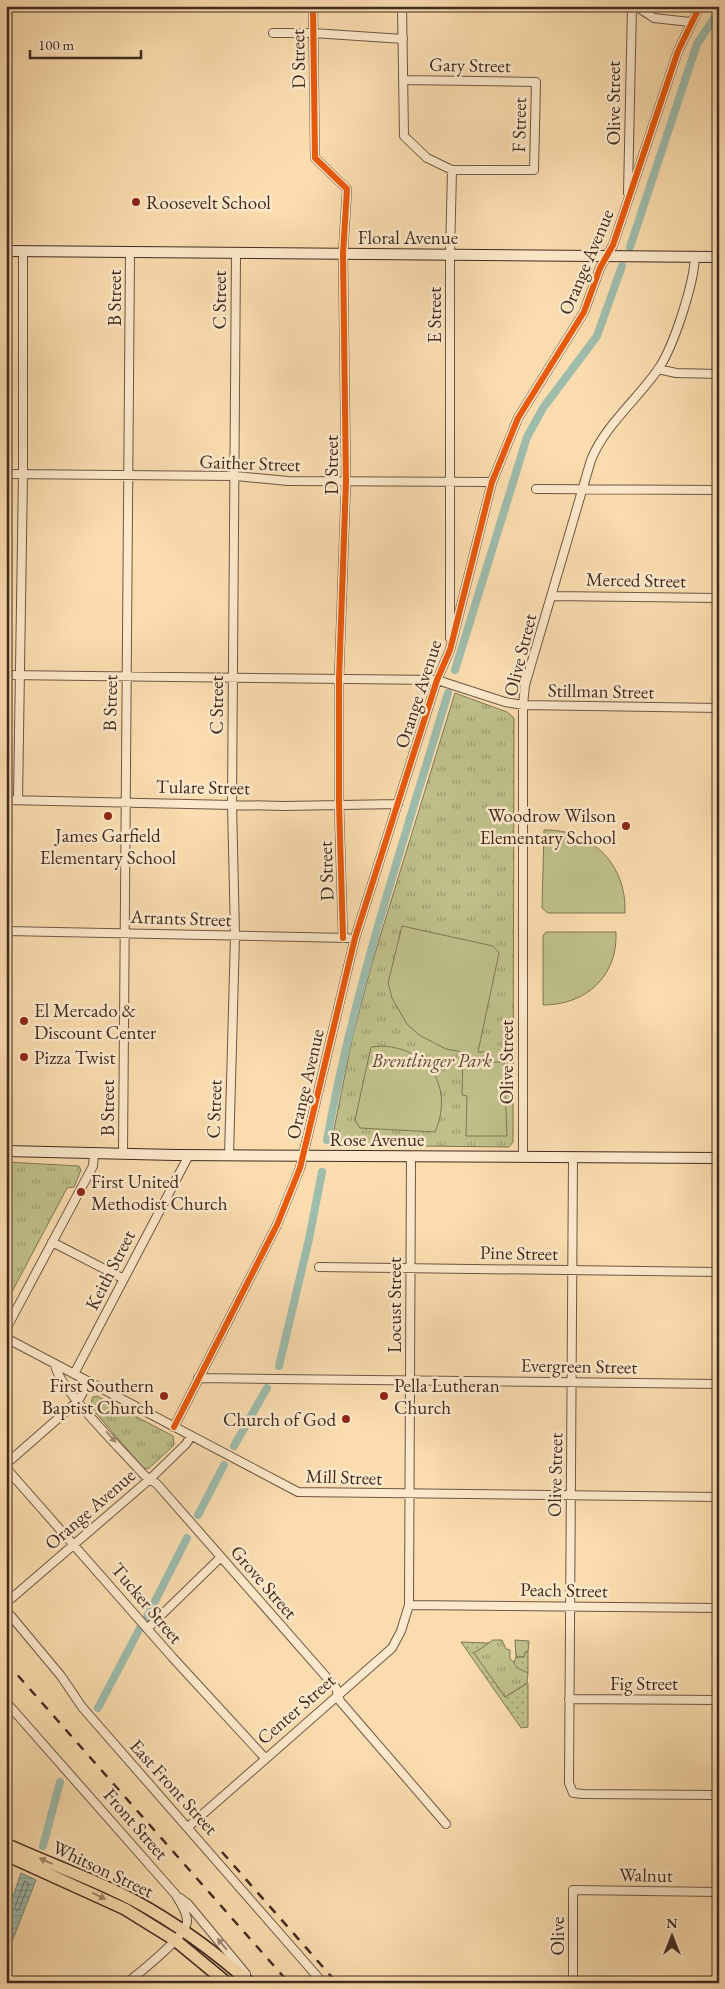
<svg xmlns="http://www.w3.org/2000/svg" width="725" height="1989" font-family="'EB Garamond',serif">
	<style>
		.grass { fill: url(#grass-tufts); stroke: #807655 }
		.garden { fill: url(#garden-dots); stroke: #807655 }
		.pitch { fill: #bfc08a; stroke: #807655 }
		.water { fill: url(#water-rules); stroke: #788274 }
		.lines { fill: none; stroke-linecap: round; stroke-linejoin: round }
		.shore { stroke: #6f7466; stroke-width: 1 }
		.canal { stroke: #9ebcac; stroke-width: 8 }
		.street-casing { stroke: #6e5744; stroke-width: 10 }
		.secondary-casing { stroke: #402b20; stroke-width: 12 }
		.primary-casing { stroke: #402b20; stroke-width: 14 }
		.street { stroke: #fce8ca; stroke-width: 8 }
		.secondary { stroke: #fce8ca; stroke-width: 10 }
		.primary { stroke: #fadcae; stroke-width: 11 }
		.rail { stroke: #402b20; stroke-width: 2.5; stroke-dasharray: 9 9; stroke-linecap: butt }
		.cycleway-casing { stroke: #fce8ca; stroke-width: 9 }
		.cycleway { stroke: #e8590c; stroke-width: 6 }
		.oneway { fill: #9e8a75 }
		.oneway2 { fill: #9d8467 }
		.poi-dot { fill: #8f2418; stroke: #fce8ca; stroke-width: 2 }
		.labels { text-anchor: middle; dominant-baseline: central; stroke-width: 5; stroke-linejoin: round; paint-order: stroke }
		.street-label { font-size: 19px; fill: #402b20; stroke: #fce8ca }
		.poi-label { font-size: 19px; fill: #402b20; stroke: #fce8ca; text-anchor: start }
		.park-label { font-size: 19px; font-style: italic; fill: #594935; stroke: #fce8ca }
	</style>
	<defs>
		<pattern id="grass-tufts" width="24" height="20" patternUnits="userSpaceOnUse" patternTransform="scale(1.25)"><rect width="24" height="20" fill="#bfc08a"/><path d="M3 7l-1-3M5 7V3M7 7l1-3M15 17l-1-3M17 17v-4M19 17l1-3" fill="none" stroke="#9d9c70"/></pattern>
		<pattern id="garden-dots" width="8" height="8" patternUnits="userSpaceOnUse" patternTransform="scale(1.25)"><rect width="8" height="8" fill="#bfc08a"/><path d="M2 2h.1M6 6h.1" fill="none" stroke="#9d9c70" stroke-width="1.8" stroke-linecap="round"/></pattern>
		<pattern id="water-rules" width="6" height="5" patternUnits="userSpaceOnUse" patternTransform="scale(1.25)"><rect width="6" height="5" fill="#9ebcac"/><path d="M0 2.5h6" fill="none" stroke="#82998c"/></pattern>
	</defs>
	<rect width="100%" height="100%" fill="#fadcae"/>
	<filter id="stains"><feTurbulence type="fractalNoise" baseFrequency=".004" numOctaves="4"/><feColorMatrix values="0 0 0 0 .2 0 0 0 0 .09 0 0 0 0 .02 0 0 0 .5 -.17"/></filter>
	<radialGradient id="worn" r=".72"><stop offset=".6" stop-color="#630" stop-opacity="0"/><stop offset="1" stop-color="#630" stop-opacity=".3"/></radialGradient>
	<!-- grass -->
	<path class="grass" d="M455 693 507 712 514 718 513 1142 509 1147 331 1145 352 1039 372 963Z
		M6 1162 79 1166 81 1170 74 1187 67 1188 6 1303Z
		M97 1396 173 1436 174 1445 149 1468 144 1469 90 1406 93 1397Z
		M493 1640H502L506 1649 510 1650V1659L528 1673 527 1683 505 1697 473 1653Z
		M515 1640 529 1641 528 1652H526L524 1657H516Z"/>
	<!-- garden -->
	<path class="garden" d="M461 1642 489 1643 474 1653 505 1697 528 1683V1727L521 1728Z
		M525 1652H528V1673L517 1668 514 1663 516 1657H524Z"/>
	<!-- pitch -->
	<path class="pitch" d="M544 830C592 829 627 865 625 913H548L542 908Z
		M402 926 493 946 499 953 478 1052H485V1062H504L507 1136H466L467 1096 462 1095 463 1052 446 1049 419 1035 407 1024 392 998 388 983Z
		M546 932H616C618 976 586 1005 543 1005V936Z
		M382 1046C430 1049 454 1088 435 1132L360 1128 355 1120 371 1047Z"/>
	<!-- water -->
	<path class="water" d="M21 1873 36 1880 6 1957V1917Z"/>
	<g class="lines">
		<!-- shore -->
		<path class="shore" d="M25 1881 29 1884 19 1909 17 1911 15 1908Z"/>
		<!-- canal -->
		<path class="canal" d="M630 247 697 44 719 11
			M455 670 527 437 543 408 597 336 622 266
			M327 1140C354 988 404 841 448 693
			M279 1366 309 1239 322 1172
			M234 1446 267 1388
			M198 1515 224 1465
			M147 1617 187 1538
			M98 1708 140 1628
			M43 1846 60 1782"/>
		<defs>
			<path id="street" d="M313 6 315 158 347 189 343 254 346 481 339 679V803L343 938
				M402 6 404 136 427 158 452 170H534L536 82 403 80
				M636 6 654 18 690 22
				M273 33H313L403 39
				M628 193 632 6
				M658 369 676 373 719 374
				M6 474 235 476 288 481 492 482
				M536 489 719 490
				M552 596 719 598
				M450 638V254L452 170
				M6 675 437 680 505 702 523 705 719 708
				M6 800 284 806 398 804
				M18 800 23 474V251
				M6 931 348 938
				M123 1154 130 253
				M229 1156 235 936 232 803 236 254
				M523 1156V705L525 685 591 460C605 425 638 399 659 368 674 345 694 284 695 256
				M573 1157 569 1783 573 1793 583 1794 719 1795
				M52 1242 124 1279
				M319 1267 719 1272
				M6 1329 93 1166 94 1154
				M6 1338 298 1492 719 1497
				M55 1365C59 1389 125 1453 144 1475L157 1484 336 1688 340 1701 446 1824
				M74 1374 189 1155
				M198 1378 719 1384
				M174 1427 277 1225 300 1168 355 938 437 680 450 650 492 482 518 418 584 312 600 268 613 245 678 51 700 6
				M6 1464 78 1401 89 1382
				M6 1468 173 1658 265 1758
				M6 1603 150 1479 186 1444 191 1436
				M409 1605 719 1608
				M6 1610 61 1676 82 1707 323 1983
				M148 1628 221 1557
				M569 1699 719 1700
				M6 1702 176 1895C180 1903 187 1911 187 1921 187 1936 140 1972 127 1983
				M188 1827 392 1648 401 1631 409 1605 411 1156
				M180 1898 188 1904 246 1974
				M573 1983V1890L719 1892"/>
			<path id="secondary" d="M6 251 719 257
				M6 1151 175 1155 719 1158"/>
			<path id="primary" d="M6 1844C49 1864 94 1879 135 1901 177 1924 214 1951 250 1983
				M6 1855 125 1909 175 1940 227 1983"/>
		</defs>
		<!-- street casing -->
		<use href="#street" class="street-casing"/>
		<!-- secondary casing -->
		<use href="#secondary" class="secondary-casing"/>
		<!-- primary casing -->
		<use href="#primary" class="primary-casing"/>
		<!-- street -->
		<use href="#street" class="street"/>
		<!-- secondary -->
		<use href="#secondary" class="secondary"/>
		<!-- primary -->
		<use href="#primary" class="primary"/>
		<!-- rail -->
		<path class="rail" d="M6 1662 289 1983
			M222 1852 337 1983"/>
		<defs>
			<path id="cycleway" d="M313 6 315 158 347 189 343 254 346 481 339 679V803L343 938
				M174 1427 277 1225 300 1168 355 938 437 680 450 650 492 482 518 418 584 312 600 268 613 245 678 51 700 6"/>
		</defs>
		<!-- cycleway casing -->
		<use href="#cycleway" class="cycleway-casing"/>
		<!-- cycleway -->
		<use href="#cycleway" class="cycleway"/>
	</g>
	<!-- one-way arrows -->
	<defs><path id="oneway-solid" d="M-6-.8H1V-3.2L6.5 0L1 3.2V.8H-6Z" transform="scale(1.25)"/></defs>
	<g class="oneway">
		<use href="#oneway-solid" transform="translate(111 1437) rotate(48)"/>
		<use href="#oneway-solid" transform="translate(222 1944) rotate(-130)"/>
	</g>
	<g class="oneway2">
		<use href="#oneway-solid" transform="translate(46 1861) rotate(-156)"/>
		<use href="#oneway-solid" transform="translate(99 1896) rotate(26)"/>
	</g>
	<!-- markers -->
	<g class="poi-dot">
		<circle cx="136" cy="202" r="5"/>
		<circle cx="108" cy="816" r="5"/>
		<circle cx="626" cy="826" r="5"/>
		<circle cx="24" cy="1021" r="5"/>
		<circle cx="24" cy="1057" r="5"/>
		<circle cx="81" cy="1192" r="5"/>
		<circle cx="164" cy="1396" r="5"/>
		<circle cx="384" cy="1396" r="5"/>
		<circle cx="346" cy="1419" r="5"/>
	</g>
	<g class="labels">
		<!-- street labels -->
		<g class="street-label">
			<text transform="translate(298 59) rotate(-91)">D Street</text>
			<text transform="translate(470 65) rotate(1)">Gary Street</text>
			<text transform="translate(613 103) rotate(-90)">Olive Street</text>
			<text transform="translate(519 125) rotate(-89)">F Street</text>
			<text x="408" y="237">Floral Avenue</text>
			<text transform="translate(586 262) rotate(-67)">Orange Avenue</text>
			<text transform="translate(114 298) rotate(-90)">B Street</text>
			<text transform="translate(219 300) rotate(-90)">C Street</text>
			<text transform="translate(434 315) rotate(-90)">E Street</text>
			<text transform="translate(250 463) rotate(2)">Gaither Street</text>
			<text transform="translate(331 465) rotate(-90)">D Street</text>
			<text transform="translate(636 580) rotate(1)">Merced Street</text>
			<text transform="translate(520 655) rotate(-76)">Olive Street</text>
			<text transform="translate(601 691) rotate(1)">Stillman Street</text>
			<text transform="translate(418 694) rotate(-72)">Orange Avenue</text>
			<text transform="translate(110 703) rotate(-89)">B Street</text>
			<text transform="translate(216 705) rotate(-90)">C Street</text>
			<text transform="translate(203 787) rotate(1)">Tulare Street</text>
			<text transform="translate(326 871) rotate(-92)">D Street</text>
			<text transform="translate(181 918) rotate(2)">Arrants Street</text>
			<text transform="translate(506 1062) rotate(-90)">Olive Street</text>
			<text transform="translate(305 1084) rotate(-77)">Orange Avenue</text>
			<text transform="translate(107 1108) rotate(-90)">B Street</text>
			<text transform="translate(214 1109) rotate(-88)">C Street</text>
			<text x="377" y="1139">Rose Avenue</text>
			<text transform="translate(519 1253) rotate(1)">Pine Street</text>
			<text transform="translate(110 1270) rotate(-63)">Keith Street</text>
			<text transform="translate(394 1305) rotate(-90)">Locust Street</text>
			<text transform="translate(579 1366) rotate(1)">Evergreen Street</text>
			<text transform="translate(555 1475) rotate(-89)">Olive Street</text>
			<text transform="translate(344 1477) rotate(2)">Mill Street</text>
			<text transform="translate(90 1509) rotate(-41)">Orange Avenue</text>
			<text transform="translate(264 1582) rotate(49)">Grove Street</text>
			<text transform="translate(564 1590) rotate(1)">Peach Street</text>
			<text transform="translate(147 1603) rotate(50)">Tucker Street</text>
			<text x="644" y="1683">Fig Street</text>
			<text transform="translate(296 1709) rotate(-41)">Center Street</text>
			<text transform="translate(174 1787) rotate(48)">East Front Street</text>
			<text transform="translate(136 1824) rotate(49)">Front Street</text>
			<text transform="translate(103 1869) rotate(25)">Whitson Street</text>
			<text transform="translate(646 1875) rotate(1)">Walnut</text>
			<text transform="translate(557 1936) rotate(-90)">Olive</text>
		</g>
		<!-- poi labels -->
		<g class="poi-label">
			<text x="146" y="202">Roosevelt School</text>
			<text x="616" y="815" text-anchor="end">Woodrow Wilson<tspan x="616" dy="22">Elementary School</tspan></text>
			<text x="108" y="835" text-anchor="middle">James Garfield<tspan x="108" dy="22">Elementary School</tspan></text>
			<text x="34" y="1010">El Mercado &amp;<tspan x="34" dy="22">Discount Center</tspan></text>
			<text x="34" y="1057">Pizza Twist</text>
			<text x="91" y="1181">First United<tspan x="91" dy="22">Methodist Church</tspan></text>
			<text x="154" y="1385" text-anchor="end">First Southern<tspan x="154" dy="22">Baptist Church</tspan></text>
			<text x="394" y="1385">Pella Lutheran<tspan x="394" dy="22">Church</tspan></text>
			<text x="336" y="1419" text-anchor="end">Church of God</text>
		</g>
		<!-- park labels -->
		<g class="park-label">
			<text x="432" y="1060">Brentlinger Park</text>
		</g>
	</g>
	<!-- margin -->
	<rect width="725" height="1989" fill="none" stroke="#fadcae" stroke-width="25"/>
	<rect x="8" y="8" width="710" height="1974" fill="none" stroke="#402b20" stroke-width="2.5"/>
	<rect x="12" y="12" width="700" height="1964" fill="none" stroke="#402b20"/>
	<!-- north arrow -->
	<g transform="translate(672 1936)" stroke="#fce8ca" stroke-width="4" paint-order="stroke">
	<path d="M0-4L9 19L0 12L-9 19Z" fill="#402b20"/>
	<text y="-8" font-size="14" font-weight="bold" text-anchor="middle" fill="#402b20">N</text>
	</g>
	<!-- scale -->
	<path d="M30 50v8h111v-8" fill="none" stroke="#402b20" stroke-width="2.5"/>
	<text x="38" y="50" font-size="15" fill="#402b20" stroke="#fce8ca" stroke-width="4" paint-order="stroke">100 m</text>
	<rect width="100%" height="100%" filter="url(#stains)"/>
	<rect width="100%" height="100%" fill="url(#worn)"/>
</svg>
